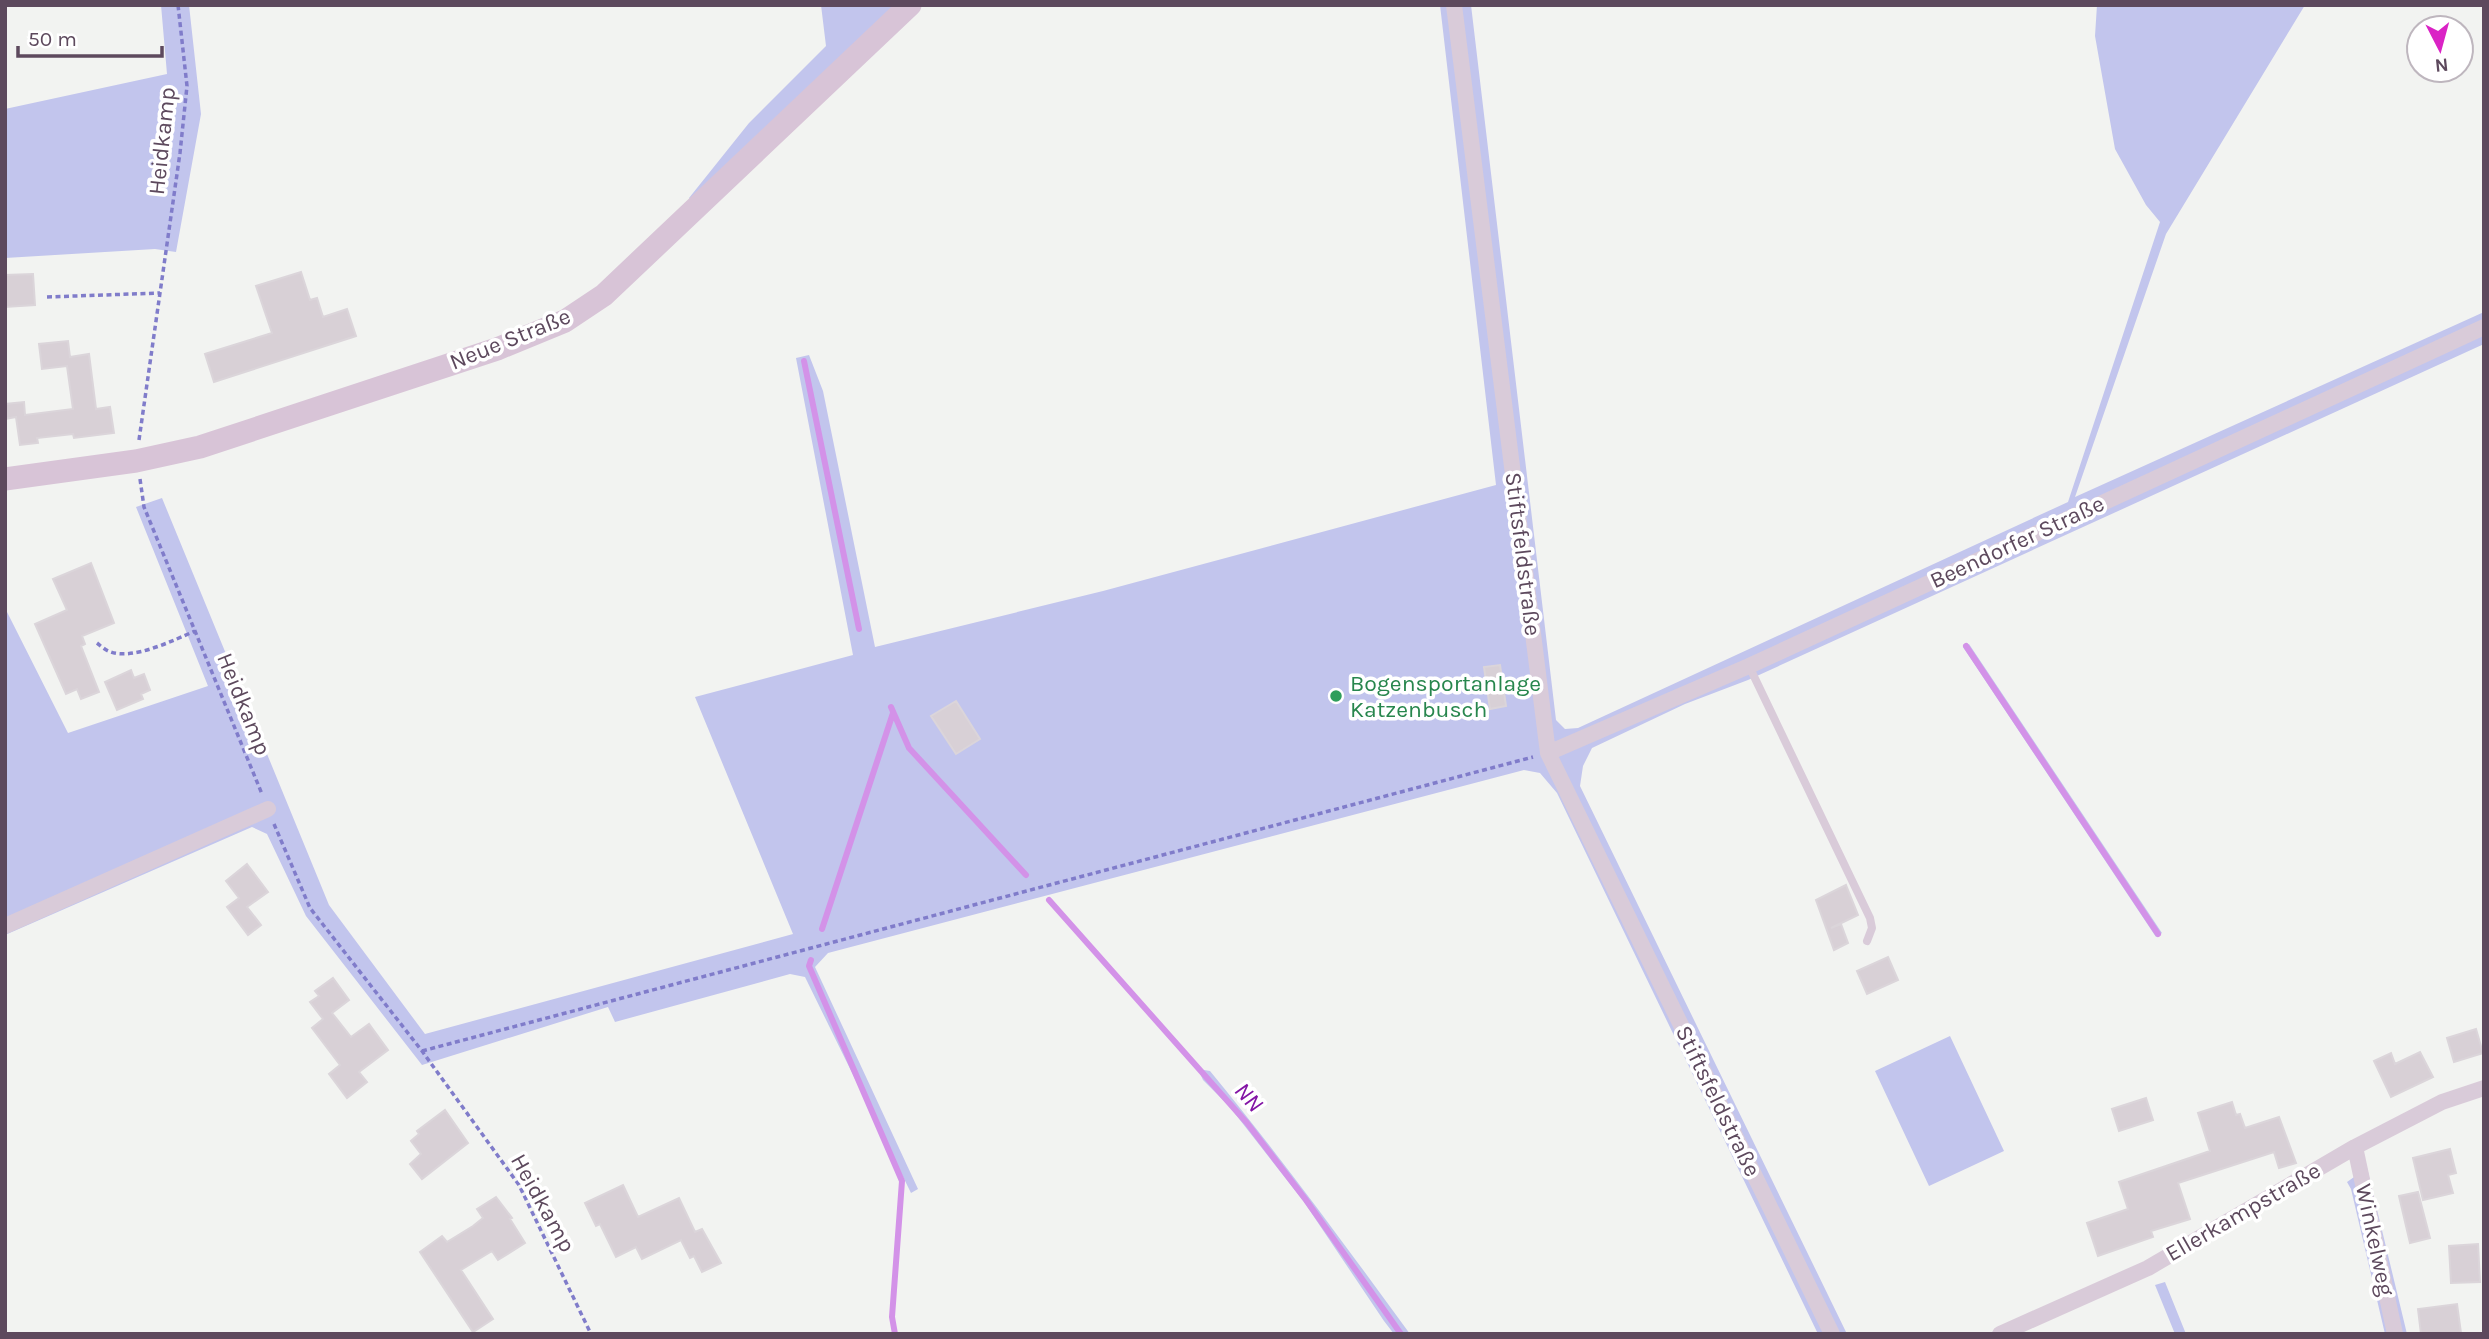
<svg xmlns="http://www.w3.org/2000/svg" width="2489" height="1339" viewBox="0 0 2489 1339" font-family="Karla,sans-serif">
<rect width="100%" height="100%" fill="#f2f3f1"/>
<path fill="#c2c5ed" d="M161,5H189L201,114L176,252L155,249L5,258V109L167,74Z
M821,5H897L693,202L689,198L749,123L826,46Z
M1440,5H1471L1556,720L1565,729L1578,728L2068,502L2160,222L2146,205L2115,149L2095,36L2097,5H2305L2166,234L2075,497L2484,312V344L1748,680L1685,704L1592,748L1583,766L1580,786L1847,1334H1818L1557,793L1540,773L1524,770L828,953L815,967L918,1189L911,1193L805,977L790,974L615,1022L608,1007L422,1065L306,916L267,834L252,827L5,935V608L68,733L208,686L136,507L162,498L329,905L425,1034L793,934L695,697L853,655L796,358L809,355L823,391L875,647L1103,591L1496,485Z
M1969,644L2162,933L2156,937L1963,647Z
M1950,1036L2004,1151L1929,1186L1875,1071Z
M1198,1069L1210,1071C1280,1156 1345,1245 1410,1334H1394L1384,1321L1304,1202L1229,1106L1203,1080Z
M2367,1168L2407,1334H2385L2351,1189L2347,1182Z
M2165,1282L2186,1334H2175L2155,1285Z"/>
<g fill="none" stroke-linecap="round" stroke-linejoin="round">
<path stroke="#d392e8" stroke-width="6" d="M804,361L859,629
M1966,646L2158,934
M891,707L909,748L1026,875
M1049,900L1247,1123L1306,1200L1401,1334
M822,929L893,713
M811,960L809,966L902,1181L892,1317L895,1334"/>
</g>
<path fill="#d8d0d6" stroke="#dbd5da" stroke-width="2" d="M301,272L310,300L317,298L323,317L347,309L356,336L214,382L205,354L272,333L256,286Z
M33,274L35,305L5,307V275Z
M68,341L70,357L89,354L96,409L110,407L114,433L74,438L73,434L37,438L38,443L20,445L16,417L5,419V404L24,402L25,415L73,409L67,366L42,369L39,344Z
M91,563L114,623L82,636L85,644L81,646L99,692L81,699L77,689L66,694L35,624L67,610L53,579Z
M1500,665L1506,706L1490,709L1484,667Z
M131,670L134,678L144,674L150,690L141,694L143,699L117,710L105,682Z
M956,701L980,739L956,754L931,716Z
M247,864L268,892L247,907L261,925L248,935L227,907L239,898L226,881Z
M1846,885L1858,915L1831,928L1841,924L1848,943L1834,950L1816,900Z
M1888,957L1898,980L1867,994L1857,971Z
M333,978L349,1000L332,1013L351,1037L369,1024L388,1050L359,1072L367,1082L347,1098L329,1074L340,1065L312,1028L323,1019L310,1002L319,996L315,991Z
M2476,1029L2483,1053L2454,1062L2447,1038Z
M2420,1052L2433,1077L2391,1097L2374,1061L2391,1053L2395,1064Z
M2146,1098L2153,1120L2119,1131L2112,1109Z
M2232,1102L2236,1115L2240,1114L2245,1128L2279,1117L2296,1163L2279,1168L2274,1152L2178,1183L2190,1219L2151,1231L2153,1237L2098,1256L2087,1223L2128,1209L2119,1182L2210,1151L2198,1113Z
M445,1110L468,1143L422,1179L410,1164L421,1154L411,1141L419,1134L417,1131Z
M2450,1149L2456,1173L2448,1175L2453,1193L2423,1200L2413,1158Z
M623,1185L638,1217L679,1198L695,1232L702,1229L721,1263L702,1272L694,1256L690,1258L681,1240L642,1259L636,1247L616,1257L600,1224L596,1226L585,1203Z
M2418,1192L2430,1238L2410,1243L2399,1196Z
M496,1197L512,1218L510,1219L525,1243L498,1260L492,1251L461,1270L493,1319L473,1332L420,1252L442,1236L447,1242L473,1226L483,1218L477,1209Z
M2478,1244L2480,1282L2451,1283L2449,1246Z
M2457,1304L2461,1333L2421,1334L2418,1309Z"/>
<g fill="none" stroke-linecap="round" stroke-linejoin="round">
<path stroke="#807cca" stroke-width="3.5" stroke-dasharray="5 3.5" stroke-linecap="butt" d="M47,297L160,293
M139,440L180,153L187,86L178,5
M140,479L144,507L262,794
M97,643C101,646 106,651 111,652C134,660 174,640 195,631
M274,824L310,908L422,1051L519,1185L591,1334
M422,1051L1533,757"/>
<path stroke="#d9cbd9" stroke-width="8" d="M1749,666L1870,918L1872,928L1867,941"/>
<path stroke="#d9cbd9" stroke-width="16" d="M1454,5L1548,753L1832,1334
M1548,753L1749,666L2484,327
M5,926L268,809
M2355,1147L2395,1334
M2000,1334L2148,1268L2355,1147L2442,1102L2484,1088"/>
<path stroke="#d8c4d7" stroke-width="23" d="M5,479L136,461L200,447L497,349L565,321L604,295L910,5"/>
</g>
<circle fill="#2e9e5b" stroke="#fff" stroke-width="2.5" cx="1336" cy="696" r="7"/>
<g text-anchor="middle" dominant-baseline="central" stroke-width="7" stroke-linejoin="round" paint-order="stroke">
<g font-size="23" fill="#5d495d" stroke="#fff">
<text transform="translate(162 141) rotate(-84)">Heidkamp</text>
<text transform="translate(510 339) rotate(-22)">Neue Straße</text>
<text transform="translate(2017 542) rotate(-25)">Beendorfer Straße</text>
<text transform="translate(1523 554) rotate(83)">Stiftsfeldstraße</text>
<text transform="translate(244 704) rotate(68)">Heidkamp</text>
<text transform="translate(1718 1101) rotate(64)">Stiftsfeldstraße</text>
<text transform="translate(543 1203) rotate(61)">Heidkamp</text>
<text transform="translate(2243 1212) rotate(-30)">Ellerkampstraße</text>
<text transform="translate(2375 1240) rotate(78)">Winkelweg</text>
</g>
<g font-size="23" fill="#27864d" stroke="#fff" text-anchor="start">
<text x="1350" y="683">Bogensportanlage<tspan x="1350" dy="26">Katzenbusch</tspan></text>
</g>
<g font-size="24" font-style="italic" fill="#8314a5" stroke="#fff">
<text transform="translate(1249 1097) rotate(49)">NN</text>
</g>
</g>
<rect width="2489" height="1339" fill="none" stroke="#5d495d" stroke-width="14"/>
<g transform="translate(2440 49) rotate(174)"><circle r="33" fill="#ffffff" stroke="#beb6be" stroke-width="2"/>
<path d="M0-5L12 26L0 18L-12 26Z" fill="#da23c5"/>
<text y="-10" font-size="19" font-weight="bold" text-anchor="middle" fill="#5d495d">N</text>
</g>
<path d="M18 46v10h144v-10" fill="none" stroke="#5d495d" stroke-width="3.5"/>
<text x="28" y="46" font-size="21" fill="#5d495d" stroke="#ffffff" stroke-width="5" paint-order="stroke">50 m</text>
</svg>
